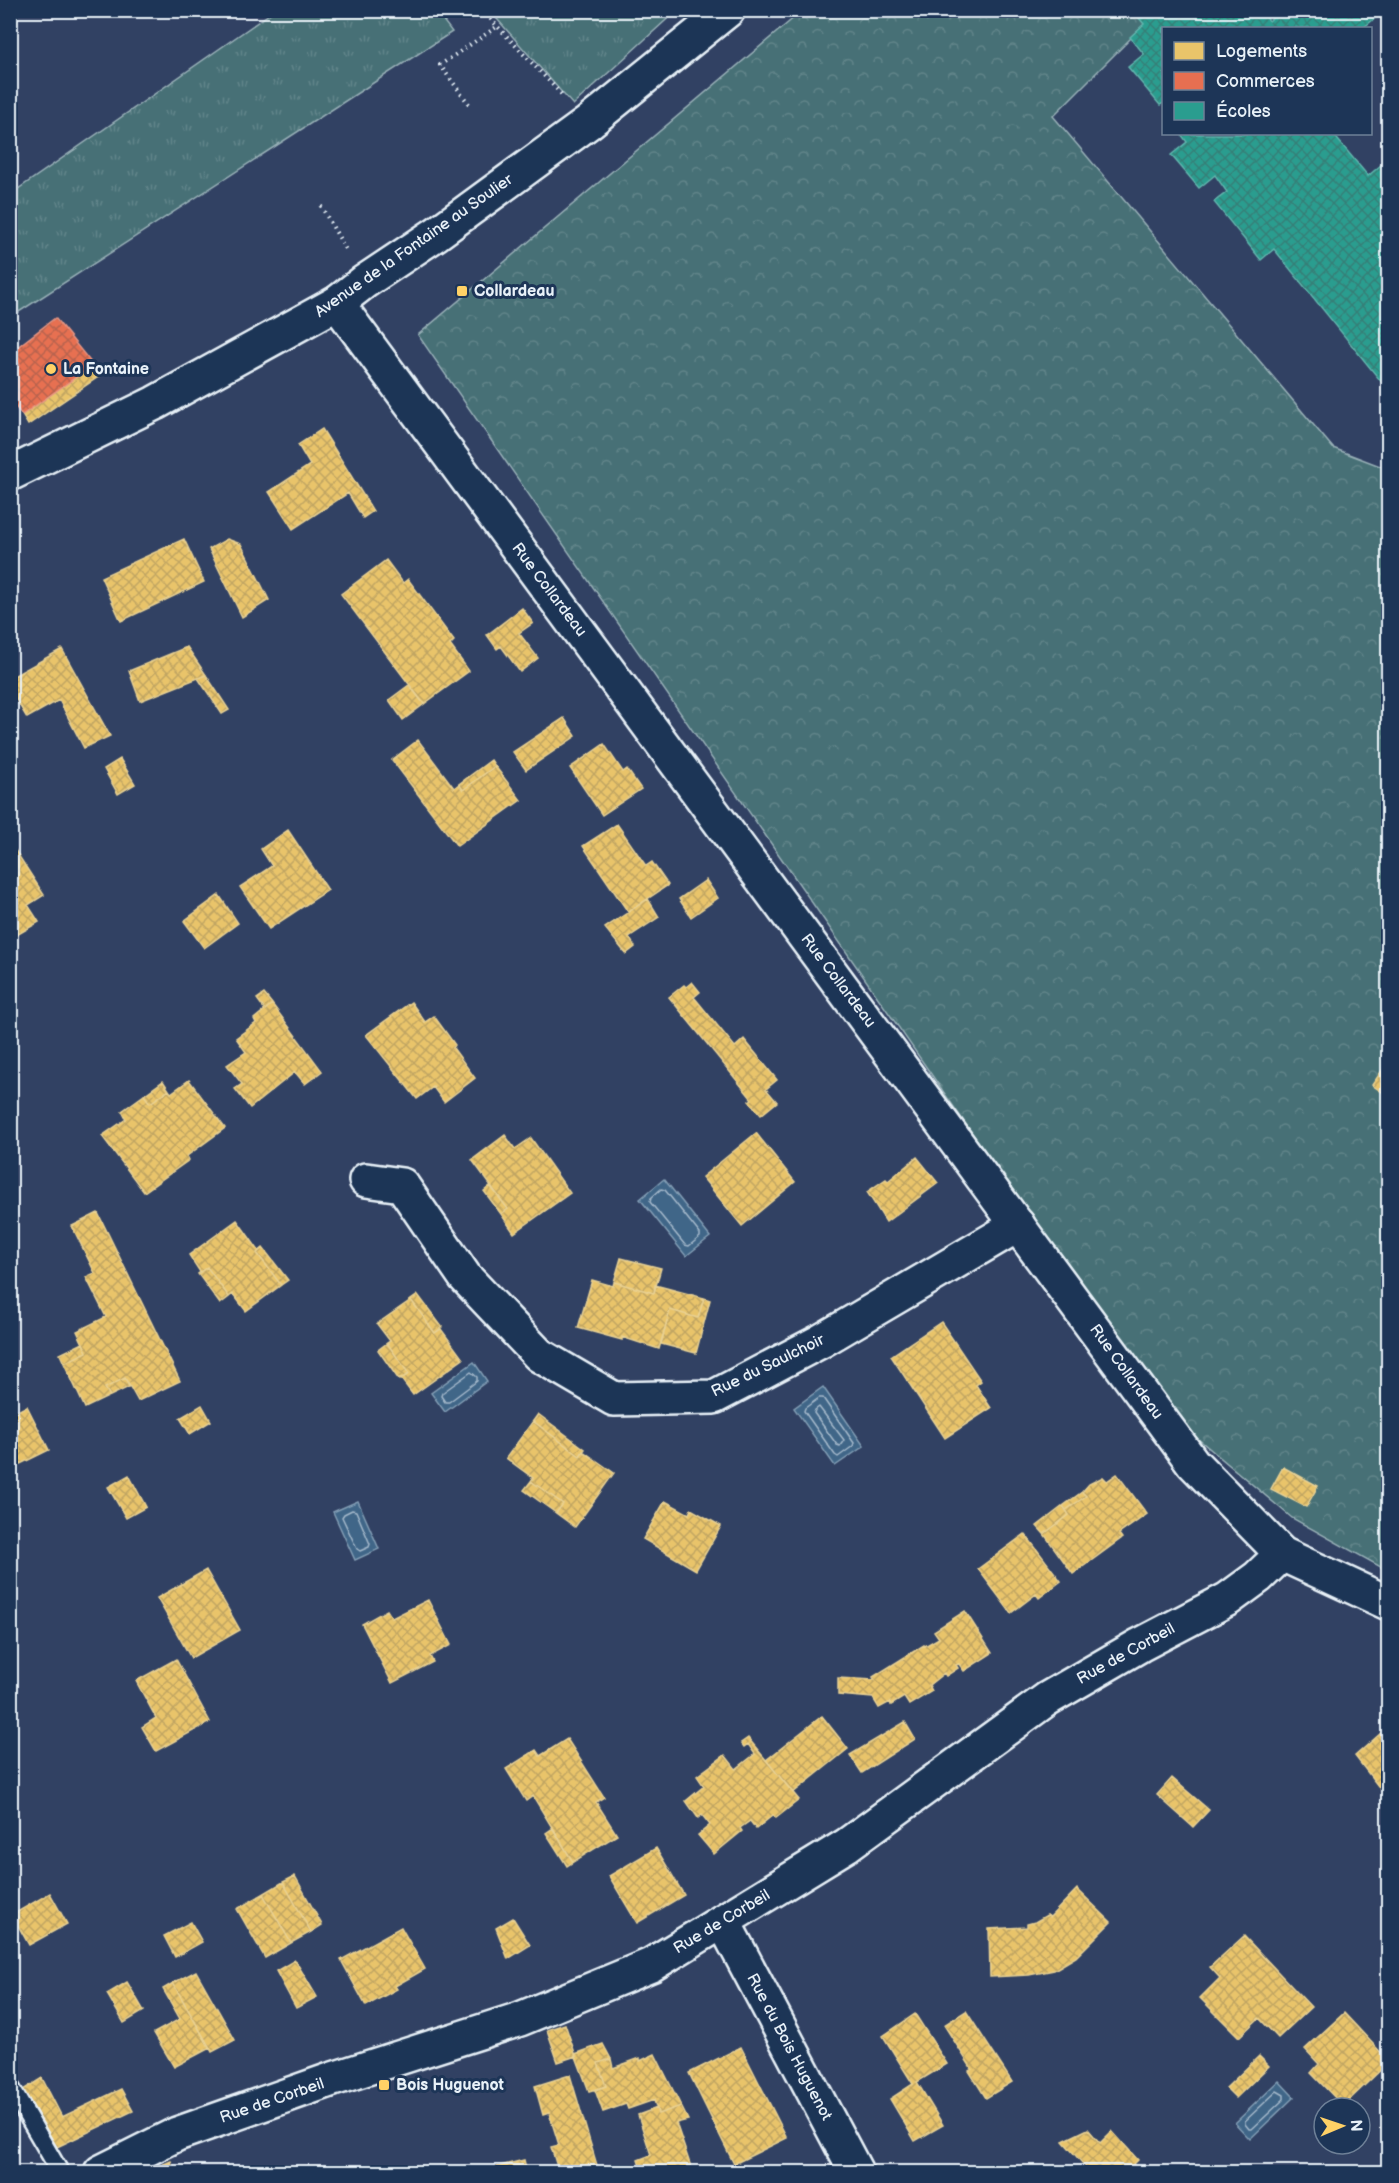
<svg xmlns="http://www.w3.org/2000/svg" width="1399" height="2183" viewBox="0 0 1399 2183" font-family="'Balsamiq Sans',sans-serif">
<defs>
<pattern id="grass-tufts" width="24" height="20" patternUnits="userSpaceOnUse" patternTransform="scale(1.5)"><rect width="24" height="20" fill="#477076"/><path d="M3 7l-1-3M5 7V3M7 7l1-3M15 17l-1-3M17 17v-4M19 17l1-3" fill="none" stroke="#62858a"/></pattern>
<pattern id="forest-crowns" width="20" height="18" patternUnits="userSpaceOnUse" patternTransform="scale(1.5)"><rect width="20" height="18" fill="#477076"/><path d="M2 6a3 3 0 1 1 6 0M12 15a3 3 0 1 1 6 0" fill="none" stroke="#62858a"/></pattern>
<pattern id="homes-cross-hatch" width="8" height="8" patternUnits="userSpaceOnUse" patternTransform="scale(1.5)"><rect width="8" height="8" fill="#e9c46a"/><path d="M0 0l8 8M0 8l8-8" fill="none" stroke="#c0a562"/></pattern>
<pattern id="shops-cross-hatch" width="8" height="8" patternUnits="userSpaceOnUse" patternTransform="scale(1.5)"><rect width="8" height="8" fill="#e76f51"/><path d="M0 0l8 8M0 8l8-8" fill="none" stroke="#b7634f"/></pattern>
<pattern id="schools-cross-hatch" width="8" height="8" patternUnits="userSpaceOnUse" patternTransform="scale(1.5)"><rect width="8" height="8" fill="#2a9d8f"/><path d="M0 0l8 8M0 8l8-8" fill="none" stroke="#347f77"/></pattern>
</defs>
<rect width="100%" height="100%" fill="#314163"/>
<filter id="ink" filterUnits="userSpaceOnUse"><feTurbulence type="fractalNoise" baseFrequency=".0167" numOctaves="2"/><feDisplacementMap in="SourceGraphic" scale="12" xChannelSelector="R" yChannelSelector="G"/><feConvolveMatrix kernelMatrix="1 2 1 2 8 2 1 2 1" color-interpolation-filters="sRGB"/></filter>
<g filter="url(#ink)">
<path fill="url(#grass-tufts)" stroke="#98b0b7" stroke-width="1.5" d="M275,10L436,11L452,32L11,317V194Z
M490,11H676L573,105Z"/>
<path fill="url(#forest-crowns)" stroke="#98b0b7" stroke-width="1.5" d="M802,11H1158L1053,116L1333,448L1388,469V1571L1292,1518L1165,1411L418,335Z"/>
<path fill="#406688" stroke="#839eb5" stroke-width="1.5" d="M664,1179L710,1237L686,1256L640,1199Z
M474,1362L487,1381L445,1412L431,1393Z
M823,1387L864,1446L835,1466L794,1408Z
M358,1501L379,1549L355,1560L333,1512Z
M1279,2081L1294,2097L1250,2139L1235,2123Z"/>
<path fill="url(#homes-cross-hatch)" stroke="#e9d295" stroke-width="1.5" d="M93,365L101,375L28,425L22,415Z
M322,429L373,511L363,518L348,493L293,529L269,492L310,465L298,445Z
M184,539L204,582L121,621L101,577Z
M227,539L241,544L269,600L242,617L209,549Z
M386,560L403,583L408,579L454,641L450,645L469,671L424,704L341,594Z
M522,608L533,623L519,633L538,658L520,672L501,646L497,649L487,635Z
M187,647L206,675L140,701L129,671Z
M62,649L110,736L84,748L59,700L27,718L10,689V678Z
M206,675L229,710L222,714L198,678Z
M409,685L424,704L403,720L389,700Z
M564,718L576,736L526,770L513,752Z
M418,740L454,788L459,784L463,790L495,766L521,800L457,846L392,760Z
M604,744L623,772L627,769L641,789L602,815L570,768Z
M120,759L135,784L118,794L104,769Z
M491,760L495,766L463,790L459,784Z
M617,824L646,866L652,862L668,885L628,912L583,846Z
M288,830L328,890L269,929L240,887L272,866L261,849Z
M11,844L44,895L28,905L39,922L10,939Z
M706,880L718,898L691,917L679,899Z
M219,895L238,923L204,948L184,921Z
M648,899L659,917L629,937L635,947L626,954L605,928Z
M692,982L700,992L694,997L735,1047L744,1039L777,1080L766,1089L777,1102L761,1115L749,1101L752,1099L669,997L684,985L686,987Z
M264,994L272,1004L265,1010L257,999Z
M411,1002L425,1022L434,1016L455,1045L453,1048L475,1078L444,1102L433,1087L417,1099L366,1035Z
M272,1004L322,1071L305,1084L295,1072L250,1108L235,1089L242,1084L227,1065L246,1052L236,1038L256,1023L254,1019Z
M1388,1062V1096L1372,1085Z
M189,1080L225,1128L187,1156L189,1160L144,1192L102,1136L126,1119L122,1111L144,1095L150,1103L169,1090L171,1093Z
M163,1081L169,1090L150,1103L144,1095Z
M756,1133L795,1182L742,1226L702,1177Z
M505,1135L515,1149L531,1138L570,1193L514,1233L501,1214L508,1209L472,1160Z
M917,1157L938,1183L886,1222L867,1192L886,1179L888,1181Z
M490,1186L508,1209L501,1214L484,1191Z
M98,1213L180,1381L138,1401L125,1378L105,1388L110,1396L85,1408L64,1363L87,1352L77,1331L106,1317L86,1277L95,1273L72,1226Z
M237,1220L259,1251L257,1253L281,1285L246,1311L233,1294L229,1297L207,1267L200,1272L189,1255Z
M263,1248L288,1280L281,1285L257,1253Z
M621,1258L661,1268L654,1293L614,1282Z
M207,1267L229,1297L220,1304L198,1274Z
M592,1280L613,1286L614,1282L654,1293L655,1285L704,1298L698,1318L670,1310L659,1349L622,1337V1340L578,1328Z
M418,1295L442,1327L435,1333L411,1300Z
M704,1298L710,1300L696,1353L661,1344L670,1310L698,1318Z
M411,1300L435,1333L441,1329L463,1359L413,1395L401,1379L409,1374L387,1343L390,1341L377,1324Z
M941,1322L981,1381L976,1385L991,1408L945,1438L891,1356Z
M83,1343L87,1352L64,1363L60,1354Z
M387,1343L409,1374L399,1380L378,1350Z
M125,1378L129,1387L110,1396L105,1388Z
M202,1405L211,1421L190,1434L180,1418Z
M27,1406L49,1450L10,1469V1415Z
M538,1414L585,1449L580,1456L533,1421Z
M533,1421L580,1456L583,1451L614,1473L575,1527L556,1513L563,1504L531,1481L533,1478L506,1458Z
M1283,1467L1318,1486L1306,1507L1271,1489Z
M1117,1474L1147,1514L1119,1534L1122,1538L1073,1574L1044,1534L1069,1515L1066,1510L1086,1496L1082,1492L1089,1484L1103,1477L1107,1481Z
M129,1475L146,1507L126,1518L108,1487Z
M531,1481L563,1504L556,1513L524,1490Z
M1082,1492L1086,1496L1066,1510L1063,1506Z
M665,1501L689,1514L691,1509L721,1526L696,1570L643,1539Z
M1063,1506L1069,1515L1044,1534L1037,1526Z
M1025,1534L1061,1581L1039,1598L1036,1594L1011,1613L978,1569Z
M206,1570L240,1630L191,1658L157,1598Z
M428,1600L451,1645L430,1656L433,1662L392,1683L362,1624L387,1610L392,1618Z
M965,1611L992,1653L964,1671L959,1664L956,1665L958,1668L946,1676L944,1673L929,1685L932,1691L909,1705L904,1697L891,1705L890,1702L879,1708L873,1698L838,1695V1678L875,1680L873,1677L924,1645L925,1646L939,1638L934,1631Z
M176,1659L210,1722L156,1751L142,1727L156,1718L136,1681Z
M822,1716L848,1749L793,1793L766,1760Z
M905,1722L915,1739L862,1773L850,1755Z
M1388,1727V1792L1385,1795L1355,1756Z
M748,1738L799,1800L776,1818L773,1815L756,1829L750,1821L740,1828L742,1831L714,1854L698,1835L710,1825L702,1815L698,1818L686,1801L704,1786L697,1776L725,1755L736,1769L755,1754L748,1744L744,1747L741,1743Z
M567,1739L604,1797L596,1802L617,1835L573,1862L533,1796L526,1801L506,1769L536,1750L540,1756Z
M1172,1778L1209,1810L1193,1827L1157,1795Z
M553,1828L573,1862L567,1866L546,1833Z
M656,1848L684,1895L637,1923L609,1876Z
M295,1876L322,1925L311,1932L283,1882Z
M283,1882L311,1932L291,1943L263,1894Z
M1077,1889L1111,1922L1076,1957L1054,1970L1029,1975L990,1977L989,1929L1027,1927V1924L1035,1922L1047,1915L1050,1917Z
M50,1893L67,1924L29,1945L12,1915Z
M263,1894L291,1943L265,1958L237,1909Z
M513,1918L530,1945L508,1959L496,1928Z
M191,1922L202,1942L175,1957L164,1936Z
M401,1927L425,1969L395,1986L397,1989L366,2006L341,1960Z
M1244,1936L1311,2007L1278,2038L1259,2018L1239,2037L1200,1998L1220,1978L1210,1967Z
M295,1960L317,1997L296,2008L276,1971Z
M196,1971L235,2040L212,2052L173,1983Z
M127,1982L144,2011L124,2023L107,1994Z
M173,1983L210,2048L174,2067L154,2033L180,2019L163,1989Z
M966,2011L1012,2082L986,2098L969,2071L972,2069L944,2025Z
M1344,2013L1388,2060V2063L1343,2106L1311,2073L1319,2064L1305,2049Z
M915,2014L947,2064L917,2082L943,2125L915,2141L890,2099L913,2084L883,2036Z
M565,2024L576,2056L558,2062L547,2030Z
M603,2044L611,2059L598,2063L606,2086L589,2091L575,2054Z
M741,2047L787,2138L734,2164L689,2073Z
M655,2054L681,2106L658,2114L654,2100L628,2109L626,2104L603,2112L595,2090L606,2086L598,2063L611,2059L613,2068L640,2058V2061Z
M1259,2056L1269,2066L1236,2098L1226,2088Z
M570,2075L599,2172H564L563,2169L558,2170L551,2147L559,2145L549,2113L543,2115L535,2086Z
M42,2078L62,2117L121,2089L133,2111L57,2147L23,2090Z
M681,2106L688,2120L676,2123L691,2167L674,2172H642L638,2160L651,2155L638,2115L657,2108L658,2114Z
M1088,2129L1100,2143L1112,2131L1138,2160L1126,2172H1090L1063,2141Z
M524,2160L527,2172H477Z
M171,2161L175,2172H149L148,2171Z"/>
<path fill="url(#shops-cross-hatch)" stroke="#e79683" stroke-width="1.5" d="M55,318L93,365L22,415L10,400V373L20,365L11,352Z"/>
<path fill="url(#schools-cross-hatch)" stroke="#63b6ae" stroke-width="1.5" d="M1135,10H1261L1269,21L1282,10H1385L1363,28H1164V103L1160,105L1128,67L1144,54L1130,37L1144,24L1134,12Z
M1181,134H1333L1368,176L1388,159V390L1274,249L1261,260L1214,202L1227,192L1215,175L1199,188L1171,155L1187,142Z"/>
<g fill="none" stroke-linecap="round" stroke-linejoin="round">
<path stroke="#a5b9cb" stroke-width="1.5" d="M661,1189L665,1190L700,1234V1237L689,1246L685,1245L650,1202L651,1198Z
M471,1372L477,1377V1381L449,1402H445L441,1396L442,1393Z
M819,1398H823L854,1443L853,1446L838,1457L835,1455L804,1411L805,1408Z
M819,1407L844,1440L840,1446L837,1445L814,1413L815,1410Z
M352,1510L356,1511L370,1544L369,1547L360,1551L357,1549L342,1517L344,1514Z
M1277,2091L1284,2095V2099L1252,2129H1249L1245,2124V2121Z"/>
<g stroke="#e8f1f8" stroke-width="21">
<path id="lane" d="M10,2086L60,2172"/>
</g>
<g stroke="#e8f1f8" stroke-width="38">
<path id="street" d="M366,1180L402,1185L465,1277L539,1355L614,1399L714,1397L821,1341L1018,1225
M723,1921L856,2172
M101,2172L177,2134L333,2079L520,2019L651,1965L847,1845L1047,1699L1140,1645L1228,1599L1258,1577L1282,1554"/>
</g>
<g stroke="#e8f1f8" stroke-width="38">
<path id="secondary" d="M337,303L1193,1463L1282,1554L1388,1603"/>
</g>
<g stroke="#e8f1f8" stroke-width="38">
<path id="primary" d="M10,474L155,403L337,303L364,282L436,234L588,123L728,10"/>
</g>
<path stroke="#e8f1f8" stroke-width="4" stroke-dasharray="1.5 4.5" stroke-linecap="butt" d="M482,10L564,97
M469,104L440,65L498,26
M321,206L346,250"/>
<use href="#lane" stroke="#1d3557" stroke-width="16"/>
<use href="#street" stroke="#1d3557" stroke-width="33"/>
<use href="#secondary" stroke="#1d3557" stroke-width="33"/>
<use href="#primary" stroke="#1d3557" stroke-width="33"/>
</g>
</g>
<g fill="#ffd166" stroke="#1d3557" stroke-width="2">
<rect x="456" y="285" width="12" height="12" rx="3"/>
<circle cx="51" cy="369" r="6"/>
<rect x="378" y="2079" width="12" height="12" rx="3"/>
</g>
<g text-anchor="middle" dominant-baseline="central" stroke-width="6" stroke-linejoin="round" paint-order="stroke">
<g font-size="16" fill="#e8f1f8" stroke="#1d3557">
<text transform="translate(414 246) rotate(-35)">Avenue de la Fontaine au Soulier</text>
<text transform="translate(549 590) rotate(53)">Rue Collardeau</text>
<text transform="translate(838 981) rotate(53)">Rue Collardeau</text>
<text transform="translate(768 1366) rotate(-26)">Rue du Saulchoir</text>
<text transform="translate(1126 1372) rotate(54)">Rue Collardeau</text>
<text transform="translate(1126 1654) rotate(-29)">Rue de Corbeil</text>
<text transform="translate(722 1922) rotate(-31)">Rue de Corbeil</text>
<text transform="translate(789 2047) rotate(62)">Rue du Bois Huguenot</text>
<text transform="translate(272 2101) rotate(-19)">Rue de Corbeil</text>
</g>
<g font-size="16" font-weight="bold" fill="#e8f1f8" stroke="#1d3557" text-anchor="start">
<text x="474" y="291">Collardeau</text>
<text x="63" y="369">La Fontaine</text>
<text x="396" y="2085">Bois Huguenot</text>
</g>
</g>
<rect width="1399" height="2183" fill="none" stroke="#1d3557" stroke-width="36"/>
<rect x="18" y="18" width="1363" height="2147" fill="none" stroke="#e8f1f8" stroke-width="2" filter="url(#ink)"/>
<rect x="1162" y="27" width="210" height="108" fill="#1d3557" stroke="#6e8097" stroke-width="1.5"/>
<rect x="1174" y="42" width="30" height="18" fill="#e9c46a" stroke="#6e8097" stroke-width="1.5"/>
<text x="1216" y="57" font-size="18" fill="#e8f1f8">Logements</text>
<rect x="1174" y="72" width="30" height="18" fill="#e76f51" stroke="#6e8097" stroke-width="1.5"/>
<text x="1216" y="87" font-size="18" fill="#e8f1f8">Commerces</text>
<rect x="1174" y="102" width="30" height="18" fill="#2a9d8f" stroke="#6e8097" stroke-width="1.5"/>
<text x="1216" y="117" font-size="18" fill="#e8f1f8">Écoles</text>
<g transform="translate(1342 2126) rotate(88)"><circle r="28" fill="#1d3557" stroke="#6e8097" stroke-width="1.5"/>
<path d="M0-4.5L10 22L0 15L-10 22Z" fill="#ffd166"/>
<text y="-9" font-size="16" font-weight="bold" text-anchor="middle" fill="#e8f1f8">N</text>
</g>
</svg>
